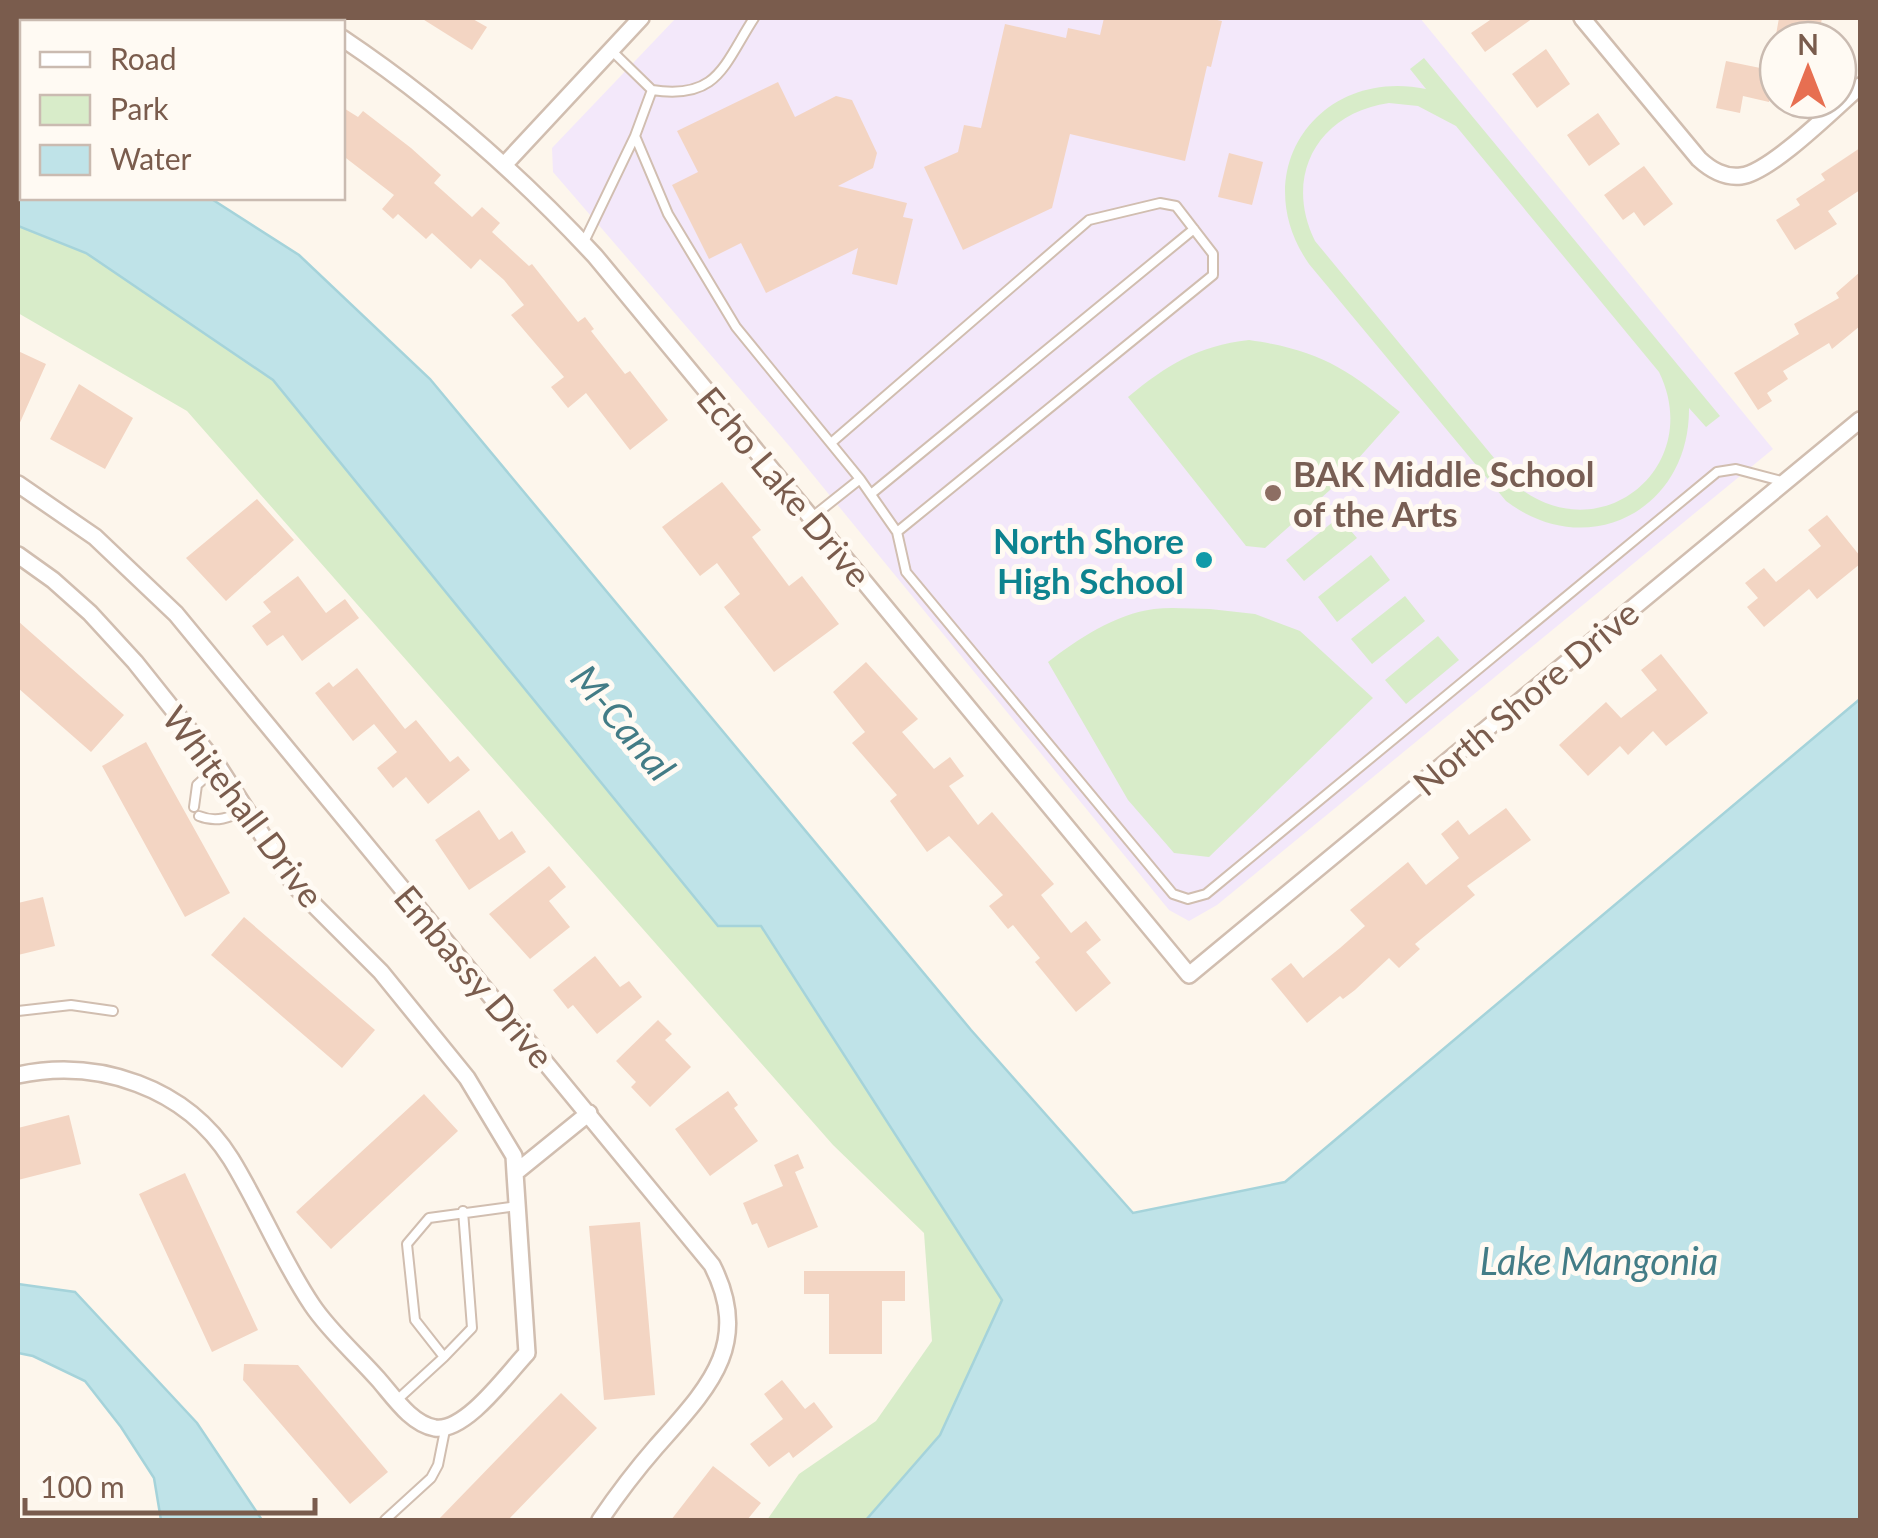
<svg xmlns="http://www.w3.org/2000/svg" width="1878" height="1538" viewBox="0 0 1878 1538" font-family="Lato,sans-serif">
<rect width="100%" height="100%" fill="#fdf6ec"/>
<path fill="#f3e8fa" d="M676,18H1420L1773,449L1217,905L1189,921L1169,910L791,448L553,172L552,148Z"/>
<path fill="#d8ecc9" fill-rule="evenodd" d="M1424,58L1720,416L1706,427L1689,408C1690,510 1588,563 1506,501L1309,264C1245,172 1318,67 1426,89L1410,69ZM1389,103L1418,106L1456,126L1659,372C1705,466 1602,552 1518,487L1315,241C1283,176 1318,113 1389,103Z
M18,226L86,253L273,380L718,925L761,926L1002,1300L940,1435L866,1520H767L799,1474L876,1421L932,1341L924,1233L833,1145L187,411L18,313Z
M1249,340C1319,350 1346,368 1400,412L1330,490L1265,548L1246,546L1128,397C1167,365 1197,346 1249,340Z
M1339,517L1357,538L1304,581L1286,560Z
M1371,555L1390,580L1337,622L1318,597Z
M1405,596L1425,621L1372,664L1351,639Z
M1210,609L1255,614L1300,631L1373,698L1209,857L1174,853L1128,800L1048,662C1078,639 1115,614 1154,609C1172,607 1192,609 1210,609Z
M1438,636L1459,660L1406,704L1385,680Z"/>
<path fill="#bfe3e8" stroke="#a5d3da" stroke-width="2.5" d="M18,101L22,102V198H210L299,255L430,379L971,1030L1133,1213L1285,1182L1860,699V1520H866L940,1435L1002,1300L761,926H718L273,380L86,253L18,226Z
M18,1284L75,1292L197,1423L262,1520H161L154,1478L121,1427L85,1381L33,1356L18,1353Z"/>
<path fill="#f3d5c3" d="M421,18H471L487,27L472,50Z
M1104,18H1208L1222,21L1211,67L1207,66L1185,161L1070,134L1052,208L963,250L924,167L958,152L964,125L981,128L1005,24L1066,38L1068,28L1100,35Z
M1493,18H1533L1485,52L1471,33Z
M1779,18H1822L1818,40H1775Z
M1546,49L1570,84L1537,108L1512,74Z
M1726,61L1775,71L1769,102L1743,96L1740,113L1716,108Z
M778,82L795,117L836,96L852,100L877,153L873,168L838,186L907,203L903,217L913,219L897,285L852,274L858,248L766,293L741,243L709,259L672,185L698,172L677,131Z
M342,107L358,117L363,111L411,148L441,175L434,183L472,217L482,207L500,223L492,232L529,266L532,264L578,322L585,317L594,329L591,331L625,374L630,371L668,420L630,450L586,393L568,408L551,387L564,377L511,315L524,305L504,280L480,259L471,269L432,233L426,239L398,214L393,219L382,209L394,195L342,155Z
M1598,113L1620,144L1589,166L1567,135Z
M1860,148V190L1828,211L1837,224L1795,250L1776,220L1800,205L1796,199L1825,180L1821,174Z
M1229,153L1263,162L1252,205L1218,197Z
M1644,166L1673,204L1644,226L1634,212L1623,220L1604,195Z
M1860,272V326L1832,349L1829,343L1783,371L1788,379L1767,393L1772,401L1758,410L1734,373L1799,334L1794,324L1839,298L1836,293Z
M18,351L46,364L18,427Z
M79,384L133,418L105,469L50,439Z
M722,482L761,530L752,537L789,586L802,576L839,624L774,672L724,607L740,594L717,563L700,576L662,527Z
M257,499L294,540L226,601L186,558Z
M1827,515L1860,556V564L1817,599L1809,589L1764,627L1747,607L1758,598L1745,583L1764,568L1776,582L1821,546L1808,530Z
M298,576L326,613L345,599L359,618L302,661L283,635L267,646L252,626L271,612L263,602Z
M18,621L124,715L91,752L18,688Z
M1661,654L1708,713L1666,746L1653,731L1628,755L1620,746L1588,776L1559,745L1606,702L1621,718L1657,690L1641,670Z
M866,662L918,719L902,732L934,769L950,757L964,776L949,786L978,825L992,812L1054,884L1041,895L1071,933L1086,921L1101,940L1086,952L1111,983L1076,1012L1035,962L1040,958L1013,925L1008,929L989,906L1003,895L949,836L927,852L890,801L897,795L852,743L865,732L833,692Z
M357,668L405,729L416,720L450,762L458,756L470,770L428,804L406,777L393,788L377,768L397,752L374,724L353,741L315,693L329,682L333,687Z
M146,742L230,893L185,917L102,766Z
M1506,808L1531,840L1467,886L1475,895L1415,944L1420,949L1399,968L1389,958L1355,990L1343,999L1340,996L1307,1023L1271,979L1291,963L1303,978L1340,948L1365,926L1350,910L1408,862L1426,885L1459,858L1441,834L1458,820L1469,835Z
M479,810L499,840L512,831L526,852L469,890L435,840Z
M549,866L566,887L549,901L570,927L530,959L489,914Z
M43,897L55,946L18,955V903Z
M244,917L375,1030L342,1068L211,955Z
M595,956L620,987L629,981L642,997L597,1034L573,1005L568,1009L553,990Z
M658,1020L672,1034L665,1040L691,1067L650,1107L631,1087L636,1082L616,1061Z
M728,1091L738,1105L734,1108L758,1141L710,1176L675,1129Z
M424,1094L458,1131L331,1249L296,1212Z
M69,1115L81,1164L18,1180V1128Z
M798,1154L804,1168L795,1172L818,1227L768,1248L757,1223L752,1225L743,1203L783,1186L774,1165Z
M185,1173L258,1330L212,1352L139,1194Z
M640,1222L655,1395L604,1400L589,1226Z
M804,1271H905V1301H882V1354H829V1294H804Z
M244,1364L298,1365L388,1472L350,1504L243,1380Z
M782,1380L805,1409L814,1402L833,1427L793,1458L789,1452L769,1467L750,1444L783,1419L764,1394Z
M561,1393L597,1428L508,1520H438Z
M713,1466L761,1503L747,1520H671Z"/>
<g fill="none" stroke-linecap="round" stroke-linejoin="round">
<g stroke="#d1beb0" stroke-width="12">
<path id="lane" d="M612,51L652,90L635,136L668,214L736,327L860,479L811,518
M652,90C718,100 723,66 754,18
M583,244L635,136
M831,443L1089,220L1160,203L1176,206L1213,254V275L897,532L906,572L1173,894L1188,899L1206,894L1717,472L1736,469L1785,482
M860,479L897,532
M871,494L1194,229
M194,807L197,785L218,766
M199,816C216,823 230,818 246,809
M18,1011L71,1005L113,1011
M463,1211L472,1328L444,1357L415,1320L407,1244L429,1218L517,1206
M397,1400L444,1357
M385,1520L431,1478L438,1465L446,1425"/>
</g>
<g stroke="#d1beb0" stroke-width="20">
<path id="street" d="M311,18L320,22
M1582,18L1699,159C1711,170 1724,178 1741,176C1770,173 1836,107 1860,86
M342,38C436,101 518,173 595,256L1189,975L1860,420
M505,164L641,18
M18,484L95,537L176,614L712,1265C753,1345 707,1389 656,1447C636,1470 617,1495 600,1520
M18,555L53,580L90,613L135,662L218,766L295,886L381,972L467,1078L514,1156L515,1173
M18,1075C98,1058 186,1087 231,1159C260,1206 281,1259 312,1305C330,1332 357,1355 378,1379C393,1396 411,1424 435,1428C466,1432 507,1374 527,1353L515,1173L589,1113"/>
</g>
<use href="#lane" stroke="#fff" stroke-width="8"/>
<use href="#street" stroke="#fff" stroke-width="15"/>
</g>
<circle fill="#8d6e63" stroke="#fffaf3" stroke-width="4" cx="1273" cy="493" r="10"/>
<circle fill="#0f9aa8" stroke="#fffaf3" stroke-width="4" cx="1204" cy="560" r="10"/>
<g text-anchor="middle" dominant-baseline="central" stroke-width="10" stroke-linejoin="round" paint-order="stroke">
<g font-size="35" font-weight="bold" fill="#785e54" stroke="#fffaf3" text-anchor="start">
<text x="1293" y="473">BAK Middle School<tspan x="1293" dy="40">of the Arts</tspan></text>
</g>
<g font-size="35" fill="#7a5c4d" stroke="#fffaf3">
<text transform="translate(785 486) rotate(50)">Echo Lake Drive</text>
<text transform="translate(1525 697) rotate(-40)">North Shore Drive</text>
<text transform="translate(244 806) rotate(53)">Whitehall Drive</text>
<text transform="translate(475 976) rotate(50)">Embassy Drive</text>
</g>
<g font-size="35" font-weight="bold" fill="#0d838f" stroke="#fffaf3" text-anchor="end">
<text x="1184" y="540">North Shore<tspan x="1184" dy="40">High School</tspan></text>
</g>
<g font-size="38" font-style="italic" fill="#437c86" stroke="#fffaf3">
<text transform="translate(624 722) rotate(50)">M-Canal</text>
<text x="1599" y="1260">Lake Mangonia</text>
</g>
</g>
<rect width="1878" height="1538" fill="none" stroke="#7a5c4d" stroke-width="40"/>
<rect x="20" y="20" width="325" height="180" fill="#fffaf3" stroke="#cabbb1" stroke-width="2.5"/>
<rect x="40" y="52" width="50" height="15" fill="#ffffff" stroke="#cabbb1" stroke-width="2.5"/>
<text x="110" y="70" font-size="30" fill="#7a5c4d">Road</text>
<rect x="40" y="95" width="50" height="30" fill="#d8ecc9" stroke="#cabbb1" stroke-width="2.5"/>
<text x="110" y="120" font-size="30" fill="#7a5c4d">Park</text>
<rect x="40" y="145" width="50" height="30" fill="#bfe3e8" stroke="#cabbb1" stroke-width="2.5"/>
<text x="110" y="170" font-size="30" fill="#7a5c4d">Water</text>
<g transform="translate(1808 70)"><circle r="48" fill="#fffaf3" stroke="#cabbb1" stroke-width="2.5"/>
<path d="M0-8L18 38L0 25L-18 38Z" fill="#e76f51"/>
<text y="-15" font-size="28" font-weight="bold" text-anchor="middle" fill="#7a5c4d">N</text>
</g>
<path d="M25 1498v15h290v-15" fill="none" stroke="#7a5c4d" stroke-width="5"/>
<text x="40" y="1498" font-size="30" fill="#7a5c4d" stroke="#fffaf3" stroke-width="8" paint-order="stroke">100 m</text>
</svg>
